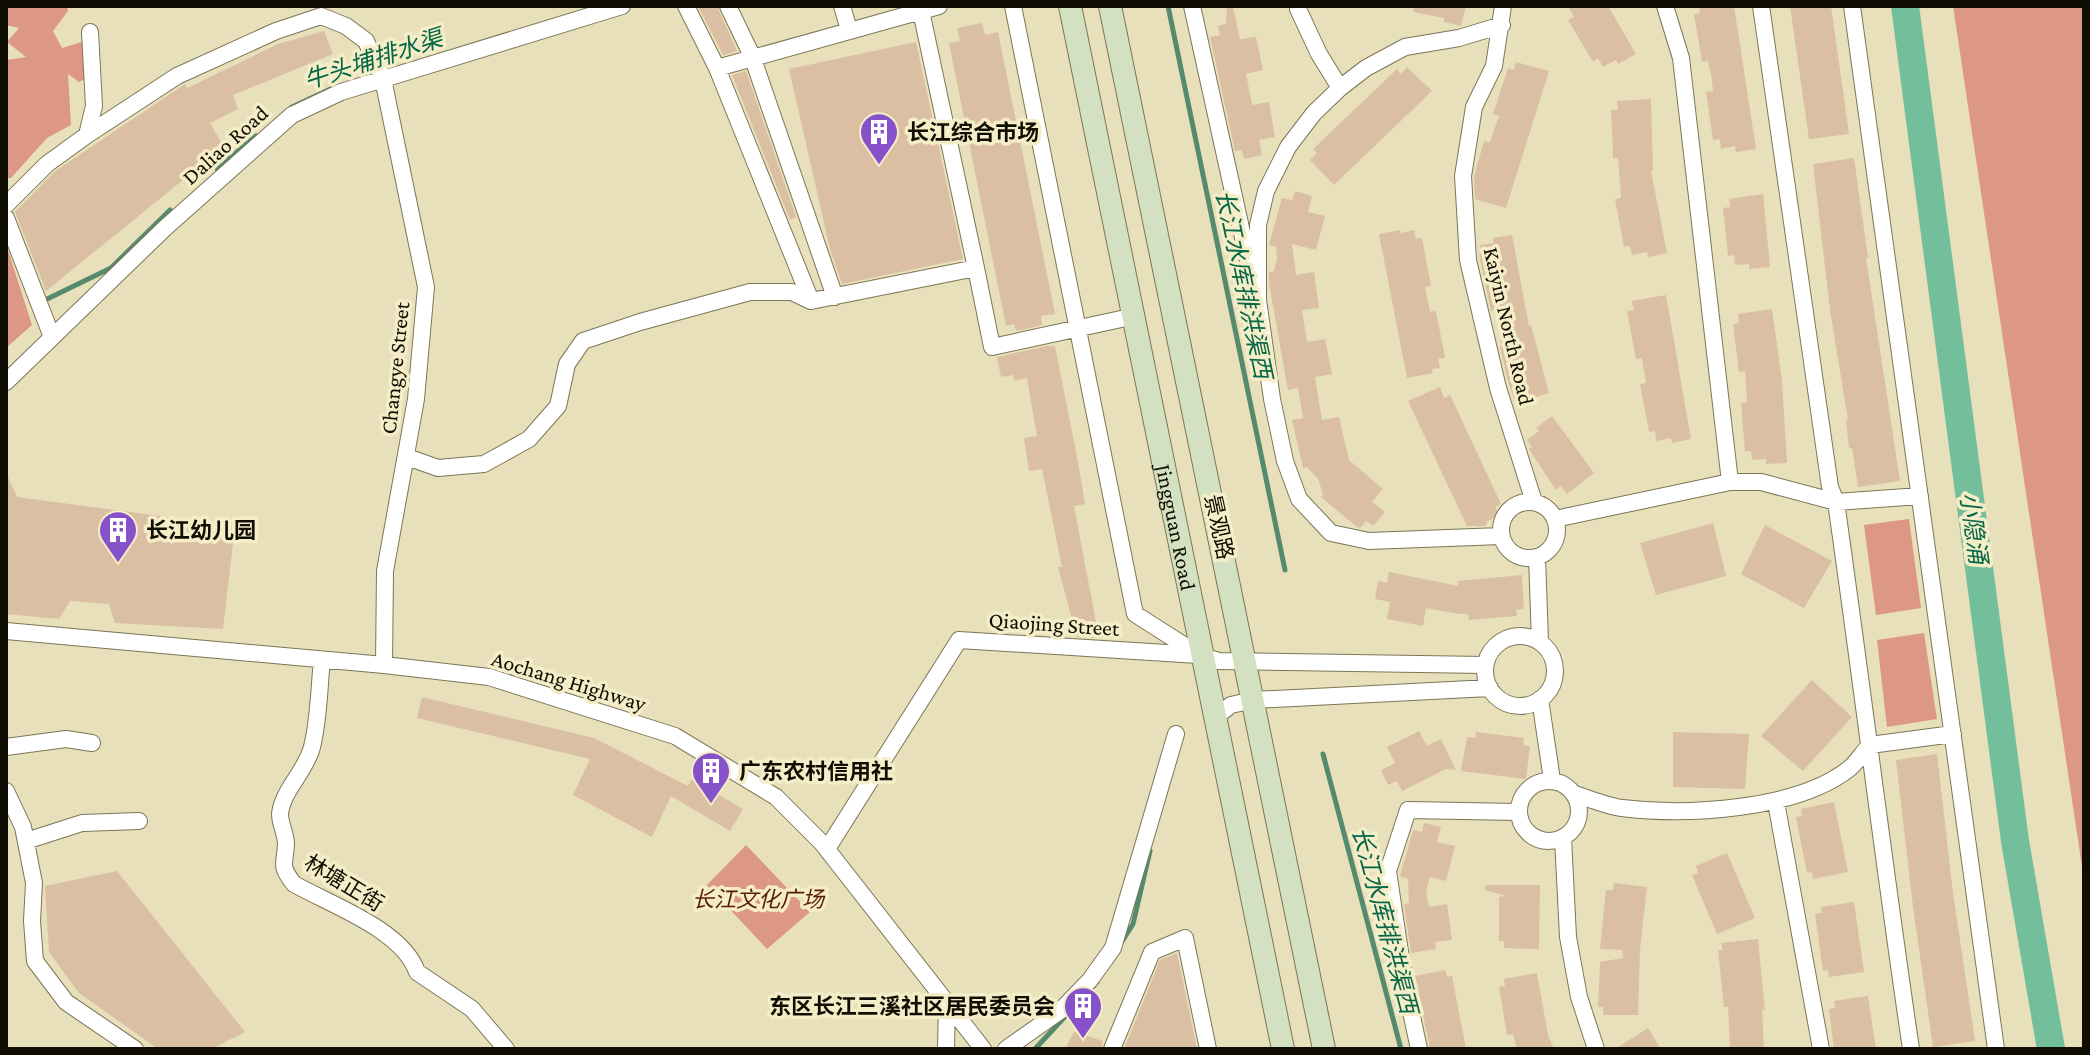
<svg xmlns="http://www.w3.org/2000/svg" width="2090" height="1055" viewBox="0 0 2090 1055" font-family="'Crimson Pro','Noto Sans SC',serif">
<rect width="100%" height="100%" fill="#e7e0bb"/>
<path fill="#dd9885" d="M6,6H67L68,11L53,31L62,48L85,41V79L79,82L68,74L71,125L47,138L11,178H6V60L26,57L7,42L19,28L6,25Z
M1953,6H2084V880Z
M6,244L32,325L6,348Z
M1909,519L1921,608L1876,615L1864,525Z
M1924,633L1937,719L1887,727L1877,640Z
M746,845L810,912L767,949L707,885Z"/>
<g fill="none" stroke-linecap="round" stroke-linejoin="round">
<path stroke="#568a6d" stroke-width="5" d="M1168,6L1285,570
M292,107L337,86
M217,169L256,136
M43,301L111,268L170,210
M1323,754L1401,1049
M1121,943L1133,924L1150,851
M1035,1049L1097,982"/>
<path stroke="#74bf9b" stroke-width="28" d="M1905,6L2015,841L2051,1049"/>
</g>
<path fill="#dabfa3" d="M698,6H717L737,51L723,55Z
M1227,6H1233L1240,39L1256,37L1263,70L1246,74L1249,89L1252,105L1269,102L1275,137L1259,140L1262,155L1244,159L1242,150L1235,151L1210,37L1220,35L1218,26L1226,24Z
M1414,6H1466L1461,26L1444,22V18L1413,12Z
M1568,6H1608L1636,54L1618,64L1616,60L1603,67L1598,58L1593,62L1568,20L1574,17Z
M1699,6H1734L1756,149L1736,152L1735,146L1721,149L1720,139L1713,140L1706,92L1713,91L1711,74L1708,61L1702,62L1694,14L1700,13Z
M1790,6H1831L1849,134L1809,139Z
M982,23L985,35L998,32L1055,314L1041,316L1042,325L1016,331L1014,324L1006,326L949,43L960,41L957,28Z
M324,31L333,54L233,95L238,109L210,123L221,142L194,171L46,291L15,212L54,172L182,86L185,84L187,88L278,44Z
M916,42L963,259L842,284L830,249L789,69Z
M1516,62L1549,71L1506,208L1475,199L1474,177L1484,141L1490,142L1499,116L1493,114L1508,68L1514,70Z
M1407,67L1432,91L1334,185L1310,160L1317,153L1313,149L1397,69L1401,74Z
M746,71L796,217L790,220L732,75Z
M1651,99L1653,171H1651L1667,253L1648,257L1647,252L1632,255L1630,246L1624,247L1615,199L1621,198L1618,158H1613L1611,110H1618L1617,101Z
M1854,158L1868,258H1866L1900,481L1858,487L1852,448H1849L1846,421L1848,420L1830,310L1813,164Z
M1295,191L1312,196L1308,212L1325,216L1316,250L1292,244L1296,275L1314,272L1319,308L1302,310L1307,342L1325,339L1332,374L1315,377L1322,420L1339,417L1349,460L1383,489L1372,502L1385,512L1373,526L1366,521L1360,528L1357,527L1321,497L1323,494L1318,479L1307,467L1303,468L1292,420L1303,418L1298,388L1288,390L1269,283V272L1274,271L1277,259L1276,247L1269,245L1282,198L1292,200Z
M1763,194L1770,267L1749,269V264L1735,265L1734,255L1728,256L1723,208L1730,207L1729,199Z
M1400,230V233L1414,230L1416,239L1422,238L1431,286L1425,287L1430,312L1436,311L1445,358L1438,359L1440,368L1432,369L1433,373L1407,378L1379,234Z
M1512,235L1529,326L1531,325L1549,393L1516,403L1509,385L1500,347L1502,346L1500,338L1514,334L1507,308L1491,311L1479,254L1482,253L1480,245L1494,243L1493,238Z
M1666,295L1691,439L1672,443L1671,438L1656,441L1655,431L1649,432L1640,384L1646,383L1642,358L1636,359L1627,311L1634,310L1632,301Z
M1772,309L1782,381L1787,463L1766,464V459L1752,460L1751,451H1745L1741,403L1747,402L1745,371L1739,372L1733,324L1739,323L1738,314Z
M1047,346H1055L1078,462L1085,504L1074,506L1099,638L1070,636L1067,620L1072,619L1058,567H1062L1042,469L1029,471L1024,438L1037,436L1027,378L1014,381L1013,375L1001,377L997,357Z
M1440,387L1444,398L1450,395L1501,504L1495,507L1499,515L1486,522L1487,524L1484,526H1467L1408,401Z
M1552,416L1594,473L1567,494L1561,486L1556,490L1529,449L1532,447L1527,440L1539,431L1536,428Z
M6,473L17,497L235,526L223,629L115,623L109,604L70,601L59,619L6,614Z
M1713,523L1726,576L1656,595L1640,543Z
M1765,525L1832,561L1804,608L1741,574Z
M1389,572L1458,586V581L1522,575L1524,609L1516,610L1517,616L1469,620L1468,614H1459L1426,608L1423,626L1387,619L1390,602L1375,599L1378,581L1387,583Z
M1812,680L1852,717L1803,771L1761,736Z
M422,697L594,738L688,786L692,779L743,809L730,831L671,796L652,837L573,795L590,759L417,718Z
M1419,731L1427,746L1441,739L1456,770L1446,769L1402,791L1397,781L1388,785L1381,770L1395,763L1387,747Z
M1476,732L1524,738L1523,745L1530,746L1526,779L1461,771L1467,737L1475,738Z
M1673,732L1749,734L1745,789L1673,787Z
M1937,754L1953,893L1975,1041L1933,1047L1913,907L1896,760Z
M1834,802L1848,872L1813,879L1812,872L1807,873L1796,817L1802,816L1801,809Z
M1424,823L1441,827L1437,842L1455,846L1446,881L1430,877L1426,891L1429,907L1447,904L1452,940L1435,942L1436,949L1411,953L1404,904L1409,903L1408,879L1400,876L1413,830L1422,832Z
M1727,853L1755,918L1717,934L1692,875L1698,873L1696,866Z
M117,871L245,1032L211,1049H158L79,993L49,952L45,886Z
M1614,883L1647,887L1640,949L1638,1015H1603V1007H1598L1600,962L1623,958L1622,950L1600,949L1606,890H1613Z
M1486,885H1540L1539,949L1504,948V941H1499V897L1506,896L1485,890Z
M1854,902L1864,972L1829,977L1828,970L1823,971L1815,914L1822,913L1821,907Z
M1758,939L1765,1010H1762L1764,1049H1730L1728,1007H1724L1718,950H1723L1721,943Z
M1177,953L1197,1049H1124L1160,960Z
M1445,970L1447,977L1452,976L1466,1049H1430L1415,976Z
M1537,973L1548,1035L1554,1049H1517L1513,1034L1507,1035L1499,987L1505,986L1504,979Z
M1868,996L1876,1049H1834L1829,1009L1835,1008L1834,1001Z
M1648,1028L1661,1049H1615Z
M1074,1032L1103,1041L1101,1049H1065Z"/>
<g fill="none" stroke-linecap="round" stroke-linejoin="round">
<g stroke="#7c7655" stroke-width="18">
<path id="street" d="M686,6L717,68L939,6
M728,6L752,56L835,297
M842,6L849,30
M1013,6L1135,614L1201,656L1219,661L1485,665
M1192,6L1252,278
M1503,6L1494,66L1474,107L1463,176L1468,260L1498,388L1534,502
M1665,6L1681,58L1730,482H1761L1836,502L1920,496
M1761,6L1830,487L1836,502C1862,684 1884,867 1911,1049
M1852,6L1996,1049
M1298,9L1319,54L1340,88
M717,68L811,301
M87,135L177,76L276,31L321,16L346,26L366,41L383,79L426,287L416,399L385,571L384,665
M6,205L47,164L87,135L94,106L90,32
M6,218L52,337
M976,268L992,347L1135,316
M6,382L165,228L292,115L341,92L622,6
M407,457L438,468L484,464L529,439L558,406L567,364L583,341L640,322L750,292H792L811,301L976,268L921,11
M1501 530a28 28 0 1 1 56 0a28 28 0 1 1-56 0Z
M1555,519L1730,482
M1501,536L1369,541L1331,533L1299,499L1285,461L1272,399L1258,300V225L1266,191L1288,147L1314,113L1340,88L1366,68L1405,47L1459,38L1502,25
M1537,557L1540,642
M6,631L384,665L489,677L675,736L776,797L822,843L983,1049
M1485 671a35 35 0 1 1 70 0a35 35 0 1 1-70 0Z
M322,660C319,688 319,719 312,747C306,771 282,791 280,814C280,824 286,834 286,844C285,865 279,865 294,884C331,905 403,930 417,972L472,1009L506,1049
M1540,699L1552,780
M1214,718L1231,705L1253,700L1490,688
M6,747L66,739L92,743
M1519 811a30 30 0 1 1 60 0a30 30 0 1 1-60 0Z
M6,791L23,827L34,883L32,921L35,961L66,1002L135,1049
M1575,794C1590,799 1607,806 1622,808C1686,816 1798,810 1850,768C1857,762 1863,752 1870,745L1953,734
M1776,802L1821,1049
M1563,838L1568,937L1579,997L1596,1049
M26,841L82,823L139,821
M827,849L959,640L1198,655
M946,1049L947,1003
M1006,1049L1060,1011L1090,980L1113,948L1176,734
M1112,1049L1152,952L1185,938L1208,1049
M1419,1049L1404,979L1388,871L1408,810L1518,812"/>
</g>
<g stroke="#7c7655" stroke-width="24">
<g id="secondary">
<path id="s1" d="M1070,6L1283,1049"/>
<path d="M1110,6L1324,1049"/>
</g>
</g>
<use href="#street" stroke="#fff" stroke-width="16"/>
<use href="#secondary" stroke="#d3e1c2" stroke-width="22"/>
</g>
<defs>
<g id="building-pin" transform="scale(2)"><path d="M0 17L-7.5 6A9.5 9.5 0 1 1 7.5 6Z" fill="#8751c9" stroke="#f4edc8"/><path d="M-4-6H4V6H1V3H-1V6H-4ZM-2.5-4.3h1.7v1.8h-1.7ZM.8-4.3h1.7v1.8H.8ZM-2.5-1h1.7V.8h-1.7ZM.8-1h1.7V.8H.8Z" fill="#fff"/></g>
</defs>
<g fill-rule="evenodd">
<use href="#building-pin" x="879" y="132"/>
<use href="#building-pin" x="118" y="530"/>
<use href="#building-pin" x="711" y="771"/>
<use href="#building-pin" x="1083" y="1006"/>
</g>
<g text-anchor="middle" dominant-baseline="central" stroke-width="7" stroke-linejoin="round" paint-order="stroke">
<g font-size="22" font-weight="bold" fill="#100d03" stroke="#f4edc8" text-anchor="start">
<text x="907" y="132">长江综合市场</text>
<text x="146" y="530">长江幼儿园</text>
<text x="739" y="771">广东农村信用社</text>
<text x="1055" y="1006" text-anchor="end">东区长江三溪社区居民委员会</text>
</g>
<g font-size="22" fill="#100d03" stroke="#f4edc8">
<text transform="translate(225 145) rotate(-42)">Daliao Road</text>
<text transform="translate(1509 326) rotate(77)">Kaiyin North Road</text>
<text transform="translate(395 368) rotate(-84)">Changye Street</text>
<text stroke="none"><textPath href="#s1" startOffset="532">Jingguan Road</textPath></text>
<text transform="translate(1219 527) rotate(78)">景观路</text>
<text transform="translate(1054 624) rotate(4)">Qiaojing Street</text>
<text transform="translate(569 681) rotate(17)">Aochang Highway</text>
<text transform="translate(344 883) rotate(31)">林塘正街</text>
</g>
<g font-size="22" font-style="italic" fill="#5b1b09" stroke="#f4edc8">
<text x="758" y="899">长江文化广场</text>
</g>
<g font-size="24" font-style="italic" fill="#056746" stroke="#f4edc8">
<text transform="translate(373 59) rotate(-18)">牛头埔排水渠</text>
<text transform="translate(1244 284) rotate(78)">长江水库排洪渠西</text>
<text transform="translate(1974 528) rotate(82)">小隐涌</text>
<text transform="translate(1385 920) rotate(75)">长江水库排洪渠西</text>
</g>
</g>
<rect width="2090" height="1055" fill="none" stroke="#100d03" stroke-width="16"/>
</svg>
